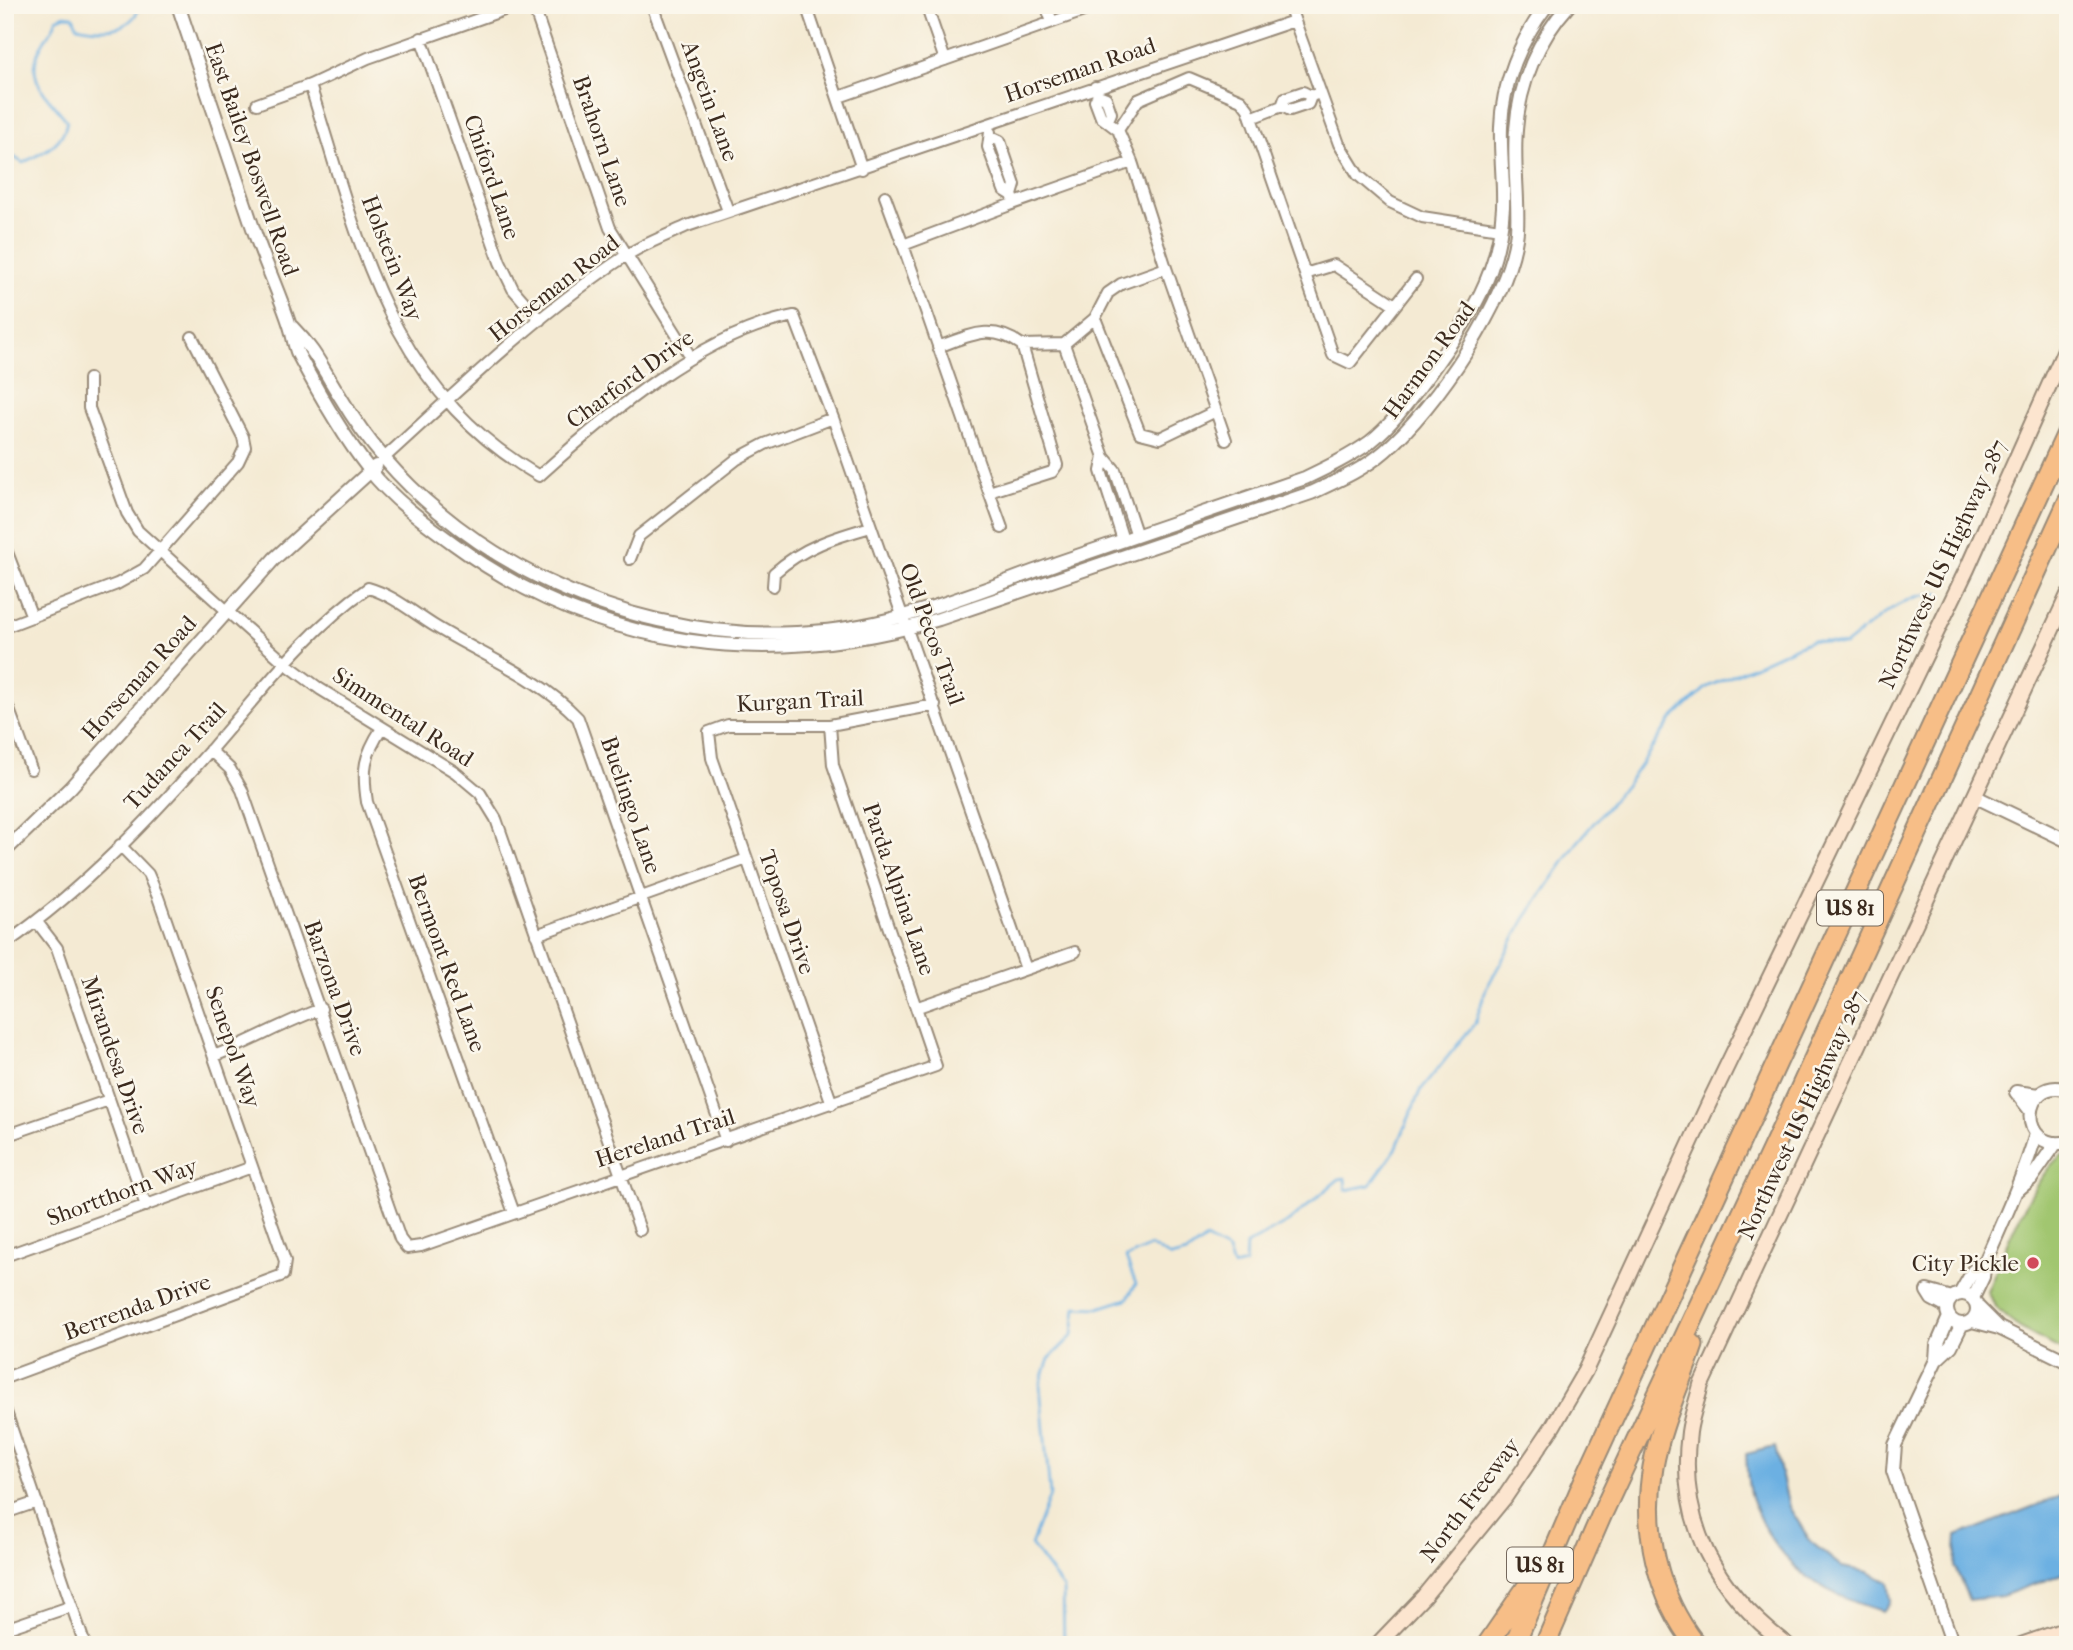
<svg xmlns="http://www.w3.org/2000/svg" width="2073" height="1650" viewBox="0 0 2073 1650" font-family="'IM FELL French Canon',serif">
<rect width="100%" height="100%" fill="#fbf7ec"/>
<filter id="ink" filterUnits="userSpaceOnUse"><feTurbulence type="fractalNoise" baseFrequency=".0143" numOctaves="2"/><feDisplacementMap in="SourceGraphic" scale="14" xChannelSelector="R" yChannelSelector="G"/><feConvolveMatrix kernelMatrix="1 2 1 2 8 2 1 2 1" color-interpolation-filters="sRGB"/></filter>
<filter id="wash" filterUnits="userSpaceOnUse"><feTurbulence type="fractalNoise" baseFrequency=".00686" numOctaves="4" result="noise"/><feDisplacementMap in="SourceGraphic" scale="28" xChannelSelector="R" yChannelSelector="G"/><feGaussianBlur stdDeviation="1.57" result="paint"/><feColorMatrix in="noise" values="0 0 0 0 0 0 0 0 0 0 0 0 0 0 0 0 0 1.4 0 .05"/><feComposite in="paint" operator="in"/></filter>
<g filter="url(#wash)">
<rect width="100%" height="100%" fill="#f4ead3"/>
<path fill="#a1c670" stroke="#6e7847" stroke-width="2" d="M2068,1152V1353C2037,1337 2002,1325 1987,1292C2000,1260 2037,1163 2068,1152Z"/>
<path fill="#6cb0e2" stroke="#546d80" stroke-width="2" d="M1775,1447L1789,1507L1811,1542L1842,1567L1868,1572L1888,1582L1891,1601L1883,1611C1819,1594 1773,1562 1751,1497C1747,1484 1747,1468 1746,1454Z
M2068,1493V1572L2002,1596L1969,1600L1955,1567L1957,1536Z"/>
<g fill="none" stroke-linecap="round" stroke-linejoin="round">
<path stroke="#6cb0e2" stroke-width="2.5" d="M5,151L23,163C43,152 63,145 67,121C46,94 22,77 43,43C48,33 55,30 56,19L65,15L73,16L77,26C100,31 132,34 140,5
M1064,1645L1063,1588L1031,1545L1050,1495L1040,1385L1049,1359L1073,1335L1076,1307L1099,1308L1127,1299L1136,1284L1126,1258L1150,1246L1171,1257L1187,1253L1206,1239L1228,1251L1233,1267L1245,1264L1246,1245L1288,1222L1339,1179L1345,1178L1346,1190L1370,1185L1396,1149L1420,1091L1475,1023L1486,989L1525,919L1577,843L1633,776L1671,720L1707,687L1812,640L1845,645C1871,625 1904,591 1940,594"/>
</g>
</g>
<g filter="url(#ink)">
<g fill="none" stroke-linecap="round" stroke-linejoin="round">
<g stroke="#988a78" stroke-width="14">
<path id="minor" d="M533,5L610,228L690,356
M652,5L728,211
M806,5L862,169
M926,5L945,60
M1046,5L1052,22
M1289,5L1339,144L1358,175L1390,202L1422,217L1500,229
M421,38L500,262L513,289L540,320
M310,85C359,239 387,388 539,476C607,415 702,333 794,316L833,418L1026,969
M1098,95L1106,98L1111,113L1108,120
M839,97L1101,5
M257,104L310,85L368,58L518,5
M1282,106L1285,98L1303,92L1311,96
M1251,118L1282,106L1290,110L1308,104L1311,96L1320,93
M1118,130L1138,100L1189,78L1241,100L1248,109L1333,355L1350,363L1416,279
M990,132L988,147L1004,190L1012,195
M991,137L1000,141L1015,185L1012,195L1015,203L903,245L989,492L1052,472L1057,465L1022,345L1064,344L1095,318L1108,293L1121,284L1166,268L1132,162L1118,130L1101,117L1095,101L1098,95L1095,87
M885,196L903,245
M1015,203L1132,162
M1166,268L1226,440
M1305,274L1334,265L1395,305
M1095,318L1140,433L1160,438L1216,411
M1064,344L1104,457L1115,470L1137,536
M938,347C971,335 991,323 1022,345
M89,379V408L127,513L138,531L285,663L320,689L455,772L480,793L496,819L640,1230
M1104,457L1101,471L1123,540
M383,459C460,389 537,314 624,257C643,244 666,236 687,226L1294,21
M989,492L1002,528
M5,547L32,617
M630,559L639,536L737,459L765,444L833,418
M773,586L774,573C803,547 835,537 871,527
M5,627L117,584L144,569L238,462L245,447L243,437L192,337
M5,699L31,769
M382,728C364,756 362,769 367,802L514,1213
M210,750L230,769L242,790L400,1239L407,1248L421,1246L936,1066L833,765L830,725
M37,922L57,948L146,1206
M536,935L747,859
M5,944C84,889 150,819 213,747C261,692 307,630 368,588C393,595 412,612 433,625C481,655 538,676 578,718L726,1141
M918,1007L1075,952
M214,1056C251,1042 284,1022 321,1009
M832,1104L712,758L709,732L728,725H830L935,705
M5,1136L109,1100
M5,1256L252,1167
M5,1378L283,1275L285,1261L158,897L148,874L120,845
M5,1409L85,1645
M5,1513L37,1502
M5,1629L72,1606"/>
</g>
<g stroke="#988a78" stroke-width="16">
<path id="tertiary" d="M178,5C204,81 229,156 254,231C265,263 280,295 290,326C293,335 294,345 298,354C318,392 342,435 369,469C391,498 425,523 454,544C599,650 769,670 939,619L1311,493C1337,481 1363,470 1385,451C1435,408 1511,298 1517,231C1519,198 1513,164 1516,130C1519,84 1538,39 1569,5
M292,327C316,351 323,370 341,398C367,442 399,479 439,512C565,617 744,661 903,616C955,602 1006,581 1057,563C1140,535 1222,506 1305,478C1328,467 1349,457 1370,442C1394,423 1411,398 1429,374C1468,319 1499,278 1503,207C1504,181 1500,154 1501,127C1502,84 1521,39 1547,5
M1974,796L2068,841
M5,851L70,788L274,559L376,466
M2068,1090C2020,1075 2016,1154 2068,1142
M2030,1110L2016,1092L2039,1095
M2019,1189L2031,1179L2056,1143
M1985,1262C2004,1219 2023,1178 2036,1134
M1947 1309a15 15 0 1 1 30 0a15 15 0 1 1-30 0Z
M1960,1294L1973,1271L1985,1262L1983,1277L1973,1298
M1947,1307L1932,1299L1927,1291L1952,1298
M1949,1317L1937,1345L1936,1360L1895,1445L1893,1471L1953,1645
M1972,1321L1999,1328L1978,1307
M1999,1328L2068,1362
M1936,1360L1951,1346L1962,1324"/>
</g>
<g stroke="#988a78" stroke-width="18">
<path id="secondary" d="M1377,1645L1424,1596L1505,1497L1553,1426L1585,1371L1709,1103L1967,569L2068,343
M1787,1645C1716,1591 1677,1524 1689,1432C1691,1417 1697,1401 1701,1385L2068,595
M2021,1645L2068,1629"/>
</g>
<g stroke="#988a78" stroke-width="23">
<path id="motorway" d="M1693,1345C1680,1384 1660,1426 1653,1467C1642,1528 1657,1596 1696,1645
M1487,1645L1529,1584
M1514,1645L1584,1481L2068,431
M1545,1645L1602,1514L1798,1094L2068,502"/>
</g>
<use href="#minor" stroke="#fff" stroke-width="10"/>
<use href="#tertiary" stroke="#fff" stroke-width="12"/>
<use href="#secondary" stroke="#fce5cf" stroke-width="14"/>
<use href="#motorway" stroke="#f7be87" stroke-width="19"/>
</g>
</g>
<circle fill="#d1495b" stroke="#fbf7ec" stroke-width="2.5" cx="2033" cy="1263" r="7"/>
<g text-anchor="middle" dominant-baseline="central" stroke-width="5" stroke-linejoin="round" paint-order="stroke">
<g fill="#fbf7ec" stroke="#75685c" stroke-width="2">
<rect x="1817" y="890.5" width="66" height="35" rx="5"/>
<rect x="1507" y="1547.5" width="66" height="35" rx="5"/>
</g>
<g font-size="21" font-weight="bold" fill="#3b2a1e">
<text x="1850" y="908">US 81</text>
<text x="1540" y="1565">US 81</text>
</g>
<g font-size="23" fill="#3b2a1e" stroke="#fbf7ec">
<text transform="translate(1080 70) rotate(-19)">Horseman Road</text>
<text transform="translate(710 101) rotate(70)">Angein Lane</text>
<text transform="translate(602 141) rotate(71)">Brahorn Lane</text>
<text transform="translate(252 159) rotate(71)">East Bailey Boswell Road</text>
<text transform="translate(492 177) rotate(71)">Chiford Lane</text>
<text transform="translate(392 258) rotate(69)">Holstein Way</text>
<text transform="translate(554 288) rotate(-38)">Horseman Road</text>
<text transform="translate(1429 360) rotate(-54)">Harmon Road</text>
<text transform="translate(630 379) rotate(-36)">Charford Drive</text>
<text transform="translate(1943 564) rotate(-65)">Northwest US Highway 287</text>
<text transform="translate(932 634) rotate(70)">Old Pecos Trail</text>
<text transform="translate(139 678) rotate(-48)">Horseman Road</text>
<text transform="translate(800 701) rotate(-3)">Kurgan Trail</text>
<text transform="translate(403 717) rotate(33)">Simmental Road</text>
<text transform="translate(175 756) rotate(-47)">Tudanca Trail</text>
<text transform="translate(631 805) rotate(71)">Buelingo Lane</text>
<text transform="translate(899 889) rotate(71)">Parda Alpina Lane</text>
<text transform="translate(787 912) rotate(71)">Toposa Drive</text>
<text transform="translate(447 963) rotate(70)">Bermont Red Lane</text>
<text transform="translate(335 988) rotate(70)">Barzona Drive</text>
<text transform="translate(233 1047) rotate(71)">Senepol Way</text>
<text transform="translate(115 1055) rotate(71)">Mirandesa Drive</text>
<text transform="translate(1802 1115) rotate(-65)">Northwest US Highway 287</text>
<text transform="translate(665 1138) rotate(-18)">Hereland Trail</text>
<text transform="translate(122 1192) rotate(-20)">Shortthorn Way</text>
<text transform="translate(137 1307) rotate(-20)">Berrenda Drive</text>
<text transform="translate(1470 1500) rotate(-53)">North Freeway</text>
</g>
<g font-size="23" fill="#3b2a1e" stroke="#fbf7ec" text-anchor="end">
<text x="2019" y="1263">City Pickle</text>
</g>
</g>
<rect width="2073" height="1650" fill="none" stroke="#fbf7ec" stroke-width="28"/>
</svg>
